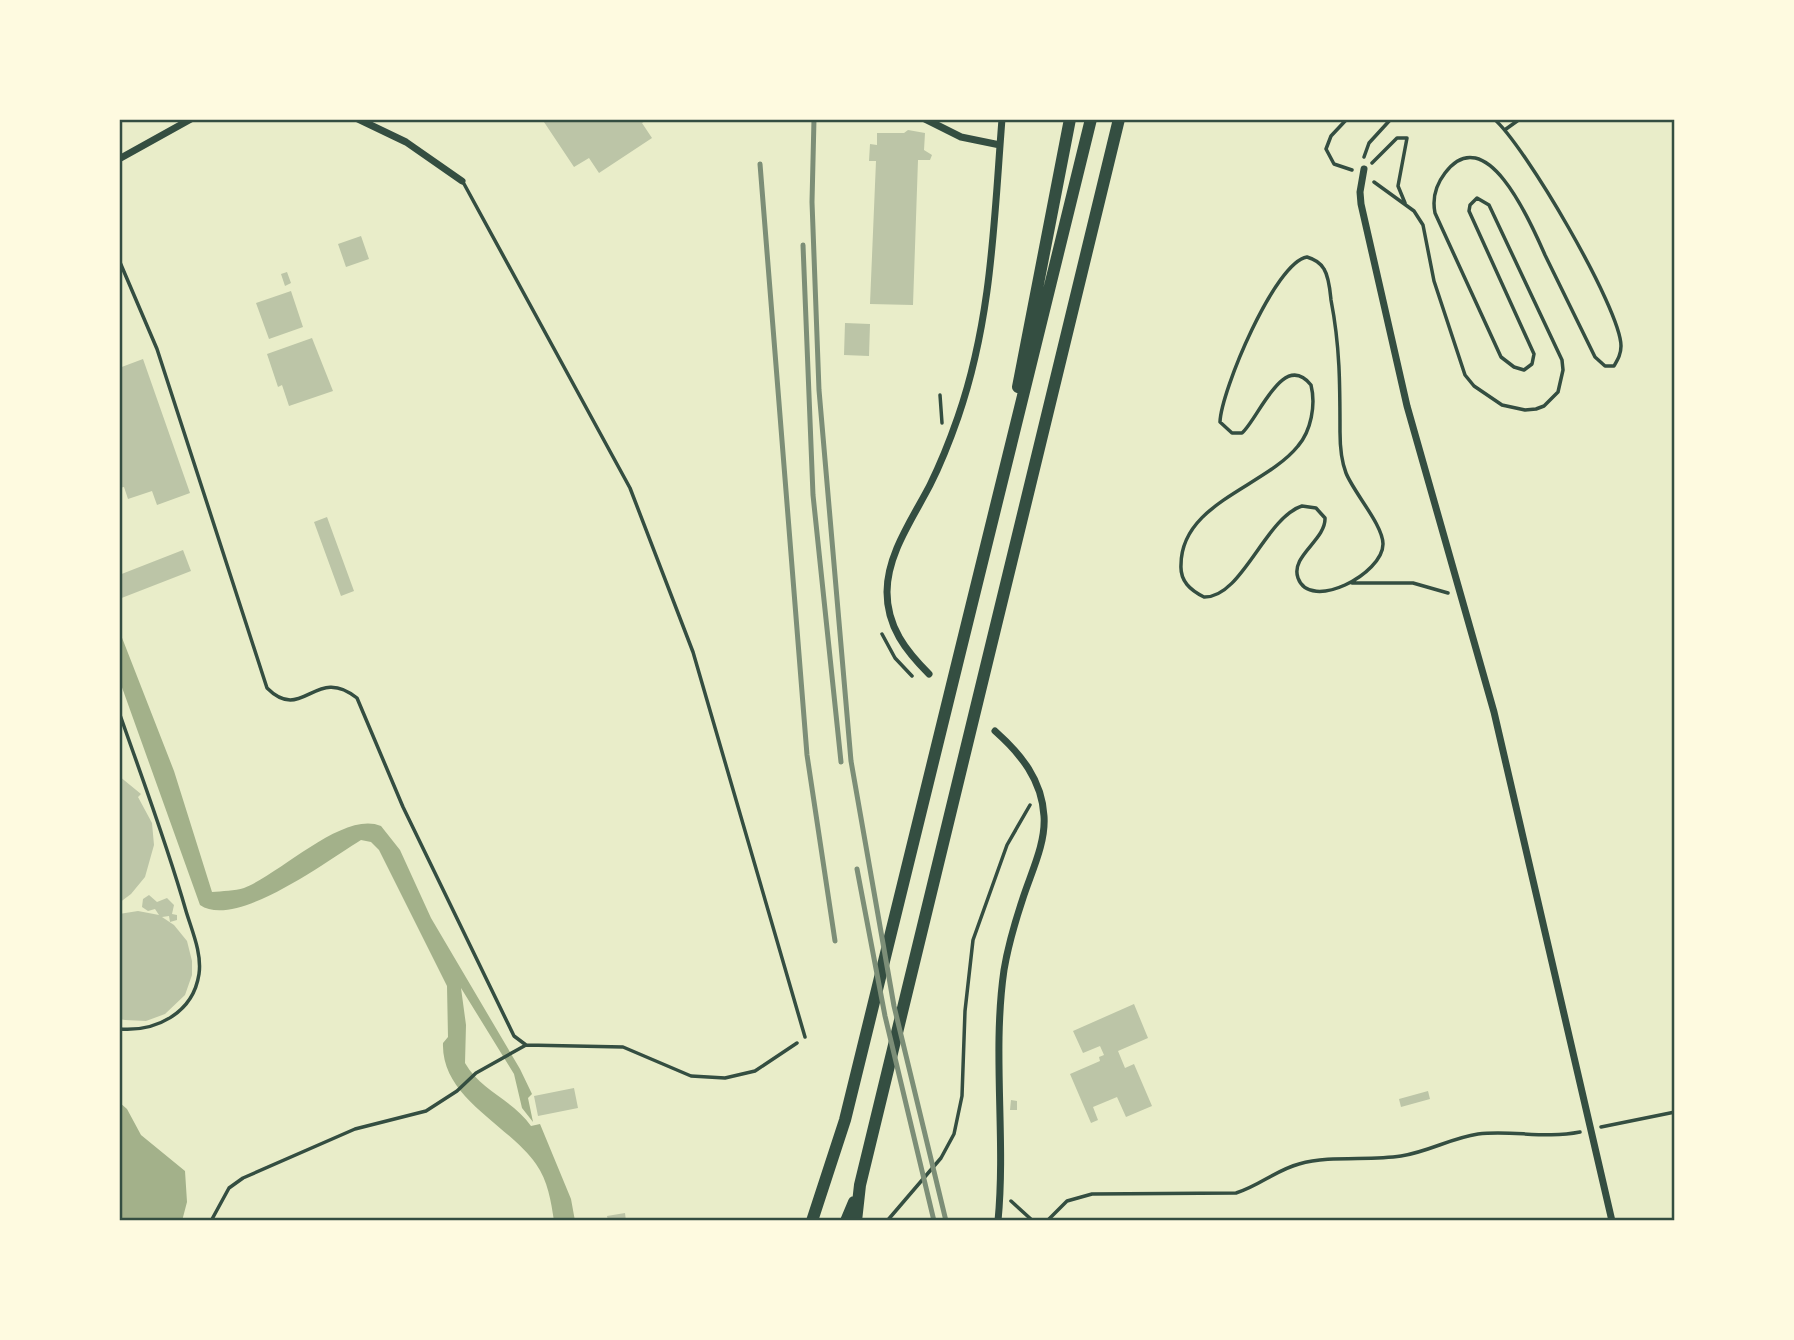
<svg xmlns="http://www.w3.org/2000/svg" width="1794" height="1340" viewBox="0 0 1794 1340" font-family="'Titillium Web',sans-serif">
<rect width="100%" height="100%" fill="#e9edc9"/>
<path fill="#a3b18a" d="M119,630L174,771L212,892C222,891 235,891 244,888C280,874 344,810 381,826L400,850L431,918L520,1069L532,1094L528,1098L533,1122L522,1108L514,1074L461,988L466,1025L465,1063C481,1091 513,1100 531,1126L540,1124L571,1199L575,1221H554C551,1201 548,1181 536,1164C508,1124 441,1098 443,1043L448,1037L447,986L379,850L371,842L361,840C328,860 236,930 200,905L119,679Z
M119,1102L127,1109L141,1135L185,1171L187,1202L182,1221H119Z"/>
<path fill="#bcc5a7" d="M542,119H648L642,123L652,138L599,173L589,158L574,167Z
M908,130L925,133L924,150L932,155L930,160H918L913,305L870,304L876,161H869L870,144L877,145V133H904Z
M361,236L369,259L346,267L338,244Z
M287,272L291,283L285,286L281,274Z
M291,291L303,327L269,339L256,303Z
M845,323L870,324L869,356L844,355Z
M312,338L333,391L289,406L282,385L278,387L267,354Z
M143,359L190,493L157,505L152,491L128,499L124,487L119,488V368Z
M327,517L354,591L341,596L314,522Z
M183,550L191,571L119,599V575Z
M119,776L141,794L138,797L152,823L154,845L145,877L131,894L119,903Z
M149,895L157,902L167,898L174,905L172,914L177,915V920L170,922L169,916L162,917L174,925L187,941L192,961V975L185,995L165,1014L146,1021L125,1020L119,1019V914L138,911L159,915L155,909L148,911L142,907L143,899Z
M1134,1004L1148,1038L1118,1051L1125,1068L1134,1064L1152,1106L1126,1117L1117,1097L1093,1107L1098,1120L1091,1123L1070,1074L1100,1061L1099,1057L1104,1055L1100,1046L1083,1053L1073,1031Z
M574,1088L578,1108L538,1116L534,1096Z
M1428,1091L1430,1099L1401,1107L1399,1099Z
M1011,1100L1017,1101V1110H1010Z
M625,1213L626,1221H608L607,1216Z"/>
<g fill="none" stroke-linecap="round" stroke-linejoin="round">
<path stroke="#344e41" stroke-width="3.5" d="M1347,119L1331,136L1326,149L1334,164L1352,170
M1506,129L1520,119
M1364,157L1369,143L1391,119
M1372,163L1397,138H1407L1398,186L1405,203
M1374,182L1414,211L1423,225L1434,281L1465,375L1474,386L1502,405L1525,410L1536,409L1544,406L1558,392L1563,370L1562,360L1489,205L1477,198L1470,205L1469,211L1534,354L1532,364L1524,370L1514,367L1501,357L1435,213C1432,198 1435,186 1445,173C1487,117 1533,228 1545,255C1562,289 1578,323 1595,357L1605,366H1614C1618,359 1621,354 1621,346C1621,309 1524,144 1494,119
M1307,257C1314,259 1320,262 1324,269C1329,277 1330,290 1331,300C1340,346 1340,385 1340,432C1340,445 1341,460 1346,473C1354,493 1383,525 1383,544C1383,574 1310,612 1298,578C1290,556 1326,540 1325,518L1316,508L1302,506C1265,518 1242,598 1204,597C1190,590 1180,581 1181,565C1181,503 1265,487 1298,446C1311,431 1316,405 1311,385C1283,350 1259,418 1242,433H1232L1220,422C1221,391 1275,262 1307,257Z
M119,260L157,349L267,688C303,724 315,664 357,698L403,807L514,1036L526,1045L623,1047L691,1076L725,1078L755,1071L797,1043
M940,395L942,423
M1352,583H1413L1448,593
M882,634L895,658L912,676
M1601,1127L1675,1112
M1011,1201L1033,1221
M211,1221L229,1188L243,1178L355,1129L426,1111L457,1091L476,1073L526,1045
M887,1221L941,1158L954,1134L962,1096L965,1011L973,940L1007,845L1030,805
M1047,1221L1067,1201L1092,1194L1236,1193C1259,1186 1276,1170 1299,1164C1331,1155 1368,1161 1401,1156C1428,1152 1451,1138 1478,1134C1512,1130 1545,1139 1580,1132"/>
<path stroke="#344e41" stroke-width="3.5" d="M463,182L630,488L693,652L805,1037
M119,712C142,778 167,844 186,911C192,931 202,953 199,974C193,1014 155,1032 119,1029"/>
<path stroke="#344e41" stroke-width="7" d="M358,119L406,142L462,181
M925,119L961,137L1000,145
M119,159L191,119
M1364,169L1360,192L1361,204L1407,406L1494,712L1612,1221
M929,674C906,651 887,627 887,592C887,554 913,518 930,485C941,463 950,440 958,417C992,319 994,220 1002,119
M995,731C1021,754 1042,780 1044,816C1046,843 1031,873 1023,898C1015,922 1008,946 1004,970C992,1053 1006,1138 998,1221"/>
<path stroke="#344e41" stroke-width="12" d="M1018,387L1070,119
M812,1221L845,1120L1091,119
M846,1221L854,1202
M856,1221L860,1185L1119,119"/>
<path stroke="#7c8e77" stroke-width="5" d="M814,119L812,202L819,390L851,761L894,1006L946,1221
M760,164L807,755L835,941
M803,245L813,495L841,762
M857,869L885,1016L934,1221"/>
</g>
<rect width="1794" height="1340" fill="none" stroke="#fefae0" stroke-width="242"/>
<rect x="121" y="121" width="1552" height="1098" fill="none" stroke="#344e41" stroke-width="2.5"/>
</svg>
